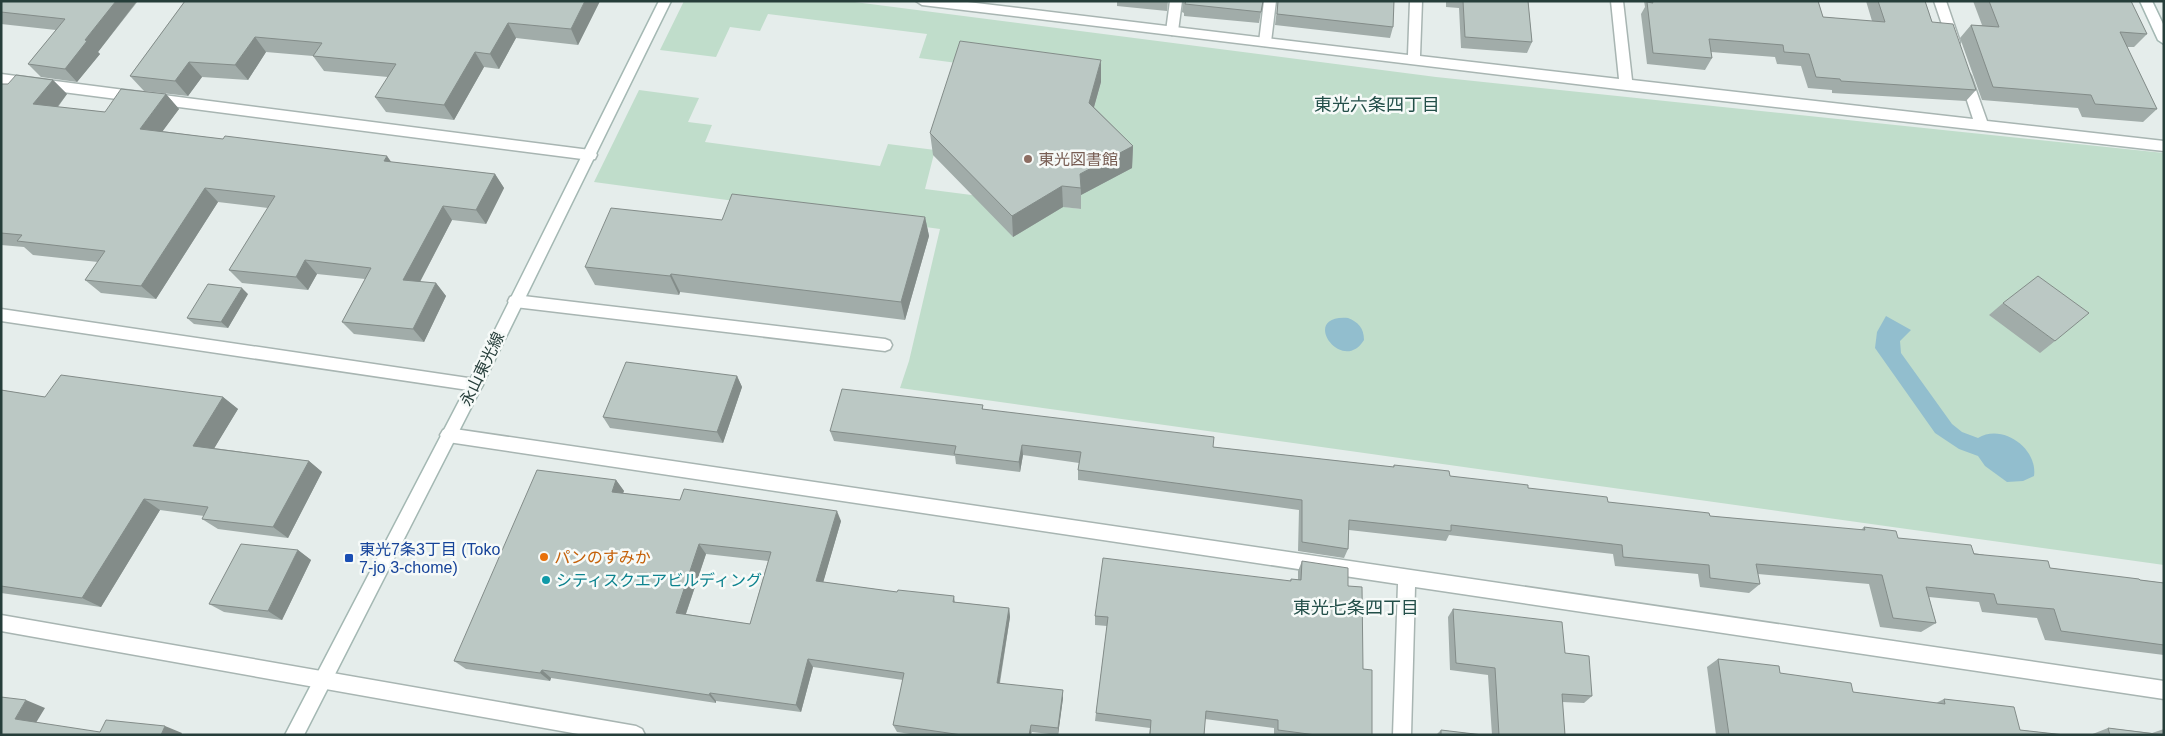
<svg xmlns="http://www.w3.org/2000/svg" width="2165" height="736" viewBox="0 0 2165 736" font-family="Helvetica,'Noto Sans JP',sans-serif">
<rect width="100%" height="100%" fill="#e5edeb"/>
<path fill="#c0ddcb" d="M684,1H847L1436,77L2164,153V565L900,388L909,361L940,229L594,182L639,90L699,98L688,122L712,125L705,142L880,166L888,144L935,150L925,189L1081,209L1080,196L1089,125L1101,82L919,58L927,34L768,14L760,31L730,27L716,57L660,50Z"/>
<path fill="#92bece" d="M1886,316L1911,330L1900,341L1901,353L1952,424L1962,432L1978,438C2003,423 2038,449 2034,476L2023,481L2007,482L1985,466L1978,456L1959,449L1935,433L1875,348L1877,332Z
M1348,318C1358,322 1364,328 1364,340C1342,376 1298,314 1348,318Z"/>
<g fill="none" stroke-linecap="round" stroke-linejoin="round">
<g stroke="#a8b5b2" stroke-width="3">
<path id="lane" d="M1170,1H1182L1178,31L1172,35L1166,31Z
M1264,1H1276L1271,42L1265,46L1259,42Z
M515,295L885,339L890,341L892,345L890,349L885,351L515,307L510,305L508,301L510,297Z"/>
</g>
<g stroke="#a8b5b2" stroke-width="3">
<path id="street" d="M916,1H959L1408,55L1410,1H1422L1420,56L1619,79L1611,1H1623L1632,80L1973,119L1959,76L1961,73H1969L1971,76L1987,121L2164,141V151L1626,90L922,5Z
M1934,1H1946L1960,42L1958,45L1954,46L1948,42Z
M1,74L590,150L595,151L597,155L595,159L590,160L1,84Z
M1,309L475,379L480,380L483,385L480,390L475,391L1,321Z
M448,428L2164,681V699L1415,587L1411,735H1393L1398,584L448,442L443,440L440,435L443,430Z
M1,615L636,726L642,729L645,735H584L1,631Z"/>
</g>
<g stroke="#a4b8b3" stroke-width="3">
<path id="secondary" d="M659,1H671L480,390L304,735H285L470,380Z
M2140,1H2152L2164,26V44L2158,40Z"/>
</g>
<use href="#lane" fill="#fff" fill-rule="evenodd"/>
<use href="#street" fill="#fff" fill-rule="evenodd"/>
<use href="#secondary" fill="#fff" fill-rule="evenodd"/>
</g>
<path fill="#a1aca9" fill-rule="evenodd" d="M1,1H138L98,52L100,54L77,82L41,77L28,64L56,30L1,24Z
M185,1H600L578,45L516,38L499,69L484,67L454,120L386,112L375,97L388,77L324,71L313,56L266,52L248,80L202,77L188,96L144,91L130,76Z
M1117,1H1168L1167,11L1117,6Z
M1183,1H1263L1259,23L1184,16V13L1182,12Z
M1278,1H1394L1393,27L1390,38L1275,25Z
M1446,1H1528L1532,42L1527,53L1461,48L1459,8L1446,7Z
M1644,1H1818L1823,17L1872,21L1866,1H1925L1932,22L1976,90L1966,101L1832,93V90L1808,88L1801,66L1777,64L1775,57L1711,52L1712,58L1705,70L1647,64L1641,14L1645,7Z
M1973,1H2131L2147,34L2134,47H2127L2157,109L2143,122L2082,117L2078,108L1982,100L1960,38L1971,25H1982Z
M53,80L67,94L58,107L105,112L166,94L179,109L162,131L391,162L495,174L504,188L486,224L452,220L420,282L436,283L446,296L424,342L354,334L342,322L365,279L317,274L308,290L242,283L229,270L268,208L218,202L156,299L101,293L85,280L98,262L33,255L24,247L1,245V84H8Z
M1101,82L1094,107L1133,146L1132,168L1081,195V209L1063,207L1013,237L933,155L930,133Z
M925,217L929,236L905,320L680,292L679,295L595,285L585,267L722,220Z
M248,294L228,328L194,324L187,318Z
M2003,303L2055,341L2040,353L1989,315Z
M737,376L742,387L723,443L610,428L603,417Z
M1,390L45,397H223L238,409L214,448L309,461L322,472L288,538L218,529L202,519L204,516L160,510L101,607L1,593Z
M983,405V409L1213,447L1393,467L1394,465L1450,476L1528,488L1608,502L1710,516L1861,530L1864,527L1898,538L2050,568L2164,583V655L2045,640L2037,618L1982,612L1979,602L1929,597L1936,623L1921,632L1880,627L1869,584L1758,574L1760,584L1749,593L1700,587L1698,574L1615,566L1613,554L1449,535L1446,541L1349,530L1348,549L1344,558L1298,551L1299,510L1078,480V470L1079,463L1023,455L1020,472L956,464L955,456L834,441L830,431Z
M616,480L624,491L623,493L841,521L823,582L897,592L954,596L955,602L1009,608L1010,617L1000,683L1063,698L1058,735L1032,732L1031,735H917L897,732L893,725L903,680L813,667L801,712L716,701V703L551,678L550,681L466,669L454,661ZM706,554L768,561L750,624L686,614Z
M298,550L311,560L282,620L224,612L209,604Z
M1302,561L1348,586L1363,669L1372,735H1274V728L1205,719L1204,735H1149L1150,728L1095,721L1096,713L1107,626L1095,625V616L1290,581L1291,579L1298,580V571Z
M1453,609L1565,653L1592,696L1584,703L1562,702L1565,735H1492L1488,675L1450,670L1448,617Z
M1718,659L1780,673L1853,692L1936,703L1944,699L2020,730L2065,735H1716L1707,667Z
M2108,728L2152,733L2164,729V735H2090Z
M1441,730L1483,735H1436Z"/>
<path fill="#838c89" d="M116,1H137L98,52L100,54L77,82L65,69L85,40Z
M585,1H600L578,45L571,29Z
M508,23L516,38L499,69L490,54Z
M255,37L266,52L248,80L235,65Z
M475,52L484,67L454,120L444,105Z
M1101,60V82L1089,125V103Z
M189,62L202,77L188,96L175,81Z
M53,80L67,94L48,119L33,104Z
M166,94L179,109L154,143L140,129Z
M1133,146L1132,168L1081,195L1080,174Z
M387,156L397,170L384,161Z
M495,174L504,188L486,224L476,210Z
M1062,186L1063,207L1013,237L1012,216Z
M205,188L218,202L156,299L141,286Z
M443,206L452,220L414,293L403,280Z
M925,217L929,236L905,320L901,302Z
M305,260L317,274L308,290L296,277Z
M671,274L680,292L679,295L670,276Z
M436,283L446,296L424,342L413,329Z
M242,288L248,294L228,328L221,322Z
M737,376L742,387L723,443L717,432Z
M223,397L238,409L209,457L193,446Z
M1022,445L1023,455L1020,472L1019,462Z
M309,461L322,472L288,538L273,527Z
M616,480L624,491L619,502L612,492Z
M144,499L160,510L101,607L82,598Z
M837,511L841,521L821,590L816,581Z
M699,544L706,554L683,622L676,613Z
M298,550L311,560L282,620L268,611Z
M1009,608L1010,617L998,691L997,683Z
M808,659L813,667L801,712L796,705Z
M542,670L551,678L550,681L540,673Z
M1063,690V698L1058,735V728Z
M710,693L716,701V703L709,695Z
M26,700L45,708L34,726L15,719Z
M1031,725V735H1029Z
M165,726L182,733L181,735H161Z"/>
<path fill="#bbc8c4" stroke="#838c89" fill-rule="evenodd" d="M1,1H116L85,40L87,41L65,69L28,64L65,19L1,12Z
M185,1H585L571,29L508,23L490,54L475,52L444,105L375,97L396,64L313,56L322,43L255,37L235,65L189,62L175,81L130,76Z
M1186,1H1263L1261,12L1185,4Z
M1278,1H1394L1393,27L1277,14Z
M1463,1H1528L1532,42L1465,37Z
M1652,1H1818L1823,17L1885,22L1878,1H1925L1932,22L1953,24L1976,90L1841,81L1840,79L1816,77L1809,54L1784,52L1783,45L1709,39L1712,58L1653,53L1647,2L1653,3Z
M1989,1H2131L2147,34L2120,32L2157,109L2095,104L2091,95L1993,87L1971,25L1999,27Z
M960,41L1101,60L1089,103L1133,146L1080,174L1081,188L1062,186L1012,216L930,133Z
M16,75L53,80L33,104L105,112L121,89L166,94L140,129L223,139L225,136L387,156L384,161L495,174L476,210L443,206L403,280L436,283L413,329L342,322L371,268L305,260L296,277L229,270L275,196L205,188L141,286L85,280L105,251L17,241L22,235L1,233V84H8Z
M732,194L925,217L901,302L671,274L670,276L585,267L611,208L722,220Z
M2038,276L2089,313L2055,341L2003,303Z
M208,284L242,288L221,322L187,318Z
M626,362L737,376L717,432L603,417Z
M61,375L223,397L193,446L309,461L273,527L202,519L208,507L144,499L82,598L1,586V390L45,397Z
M842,389L983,405L982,409L1214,437L1213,447L1394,467V465L1449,471L1450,476L1528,485V488L1607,497L1608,502L1709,513L1710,516L1865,530L1864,527L1896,531L1898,538L1971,545L1974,554L2048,561L2050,568L2139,579L2140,580L2164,583V645L2061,631L2054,609L1997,604L1994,594L1926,587L1936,623L1893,618L1882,575L1756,564L1760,584L1710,578L1709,565L1623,557L1622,545L1451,525V531L1349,520L1348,549L1302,542V500L1078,470L1081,452L1022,445L1019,462L954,454L956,446L830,431Z
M537,470L616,480L612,492L680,500L684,489L837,511L816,581L897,592L898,590L954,596L953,602L1009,608L997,683L1063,690L1058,728L1031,725L1029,735H962L893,725L904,673L808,659L796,705L710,693L709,695L542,670L540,673L454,661ZM699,544L771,552L750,624L676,613Z
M241,544L298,550L268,611L209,604Z
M1103,558L1291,581V579L1301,580L1302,561L1348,568V586L1362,587L1363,669L1372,670V735H1316L1278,730V720L1206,711L1204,735H1150L1151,720L1096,713L1108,617L1095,616Z
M1453,609L1562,622L1565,653L1589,656L1592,696L1562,694L1565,735H1499L1495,668L1456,663Z
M1718,659L1779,666L1780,673L1851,683L1853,692L1945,704L1944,699L2014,707L2020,730L2065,735H1729Z
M1,697L26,700L15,719L100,732L106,720L165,726L161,735H1Z
M2108,728L2164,735H2110Z
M1441,730L1483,735H1441Z"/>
<circle fill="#8d6e63" stroke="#f6faf8" stroke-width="2" cx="1028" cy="159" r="5"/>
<circle fill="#e8710a" stroke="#f6faf8" stroke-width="2" cx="544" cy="557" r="5"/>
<rect fill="#1a4fb4" stroke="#f6faf8" stroke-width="2" x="344" y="553" width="10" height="10" rx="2.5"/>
<circle fill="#0f9aa8" stroke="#f6faf8" stroke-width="2" cx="546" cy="580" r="5"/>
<g text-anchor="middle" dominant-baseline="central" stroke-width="5" stroke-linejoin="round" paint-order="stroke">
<g font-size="16" fill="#785e54" stroke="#f6faf8" text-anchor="start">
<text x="1038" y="159">東光図書館</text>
</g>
<g font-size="16" fill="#263e3a" stroke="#f6faf8">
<text transform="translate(482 369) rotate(-64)">永山東光線</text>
</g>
<g font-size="16" fill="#164399" stroke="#f6faf8" text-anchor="start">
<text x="359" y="549">東光7条3丁目 (Toko<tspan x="359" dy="18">7-jo 3-chome)</tspan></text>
</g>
<g font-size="16" fill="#c56008" stroke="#f6faf8" text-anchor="start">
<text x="554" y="557">パンのすみか</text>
</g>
<g font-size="16" fill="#0d838f" stroke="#f6faf8" text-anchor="start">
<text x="556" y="580">シティスクエアビルディング</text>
</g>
<g font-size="18" fill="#234f49" stroke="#f6faf8">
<text x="1377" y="105">東光六条四丁目</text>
<text x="1356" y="608">東光七条四丁目</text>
</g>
</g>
<rect width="2165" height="736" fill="none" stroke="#263e3a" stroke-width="5"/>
</svg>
